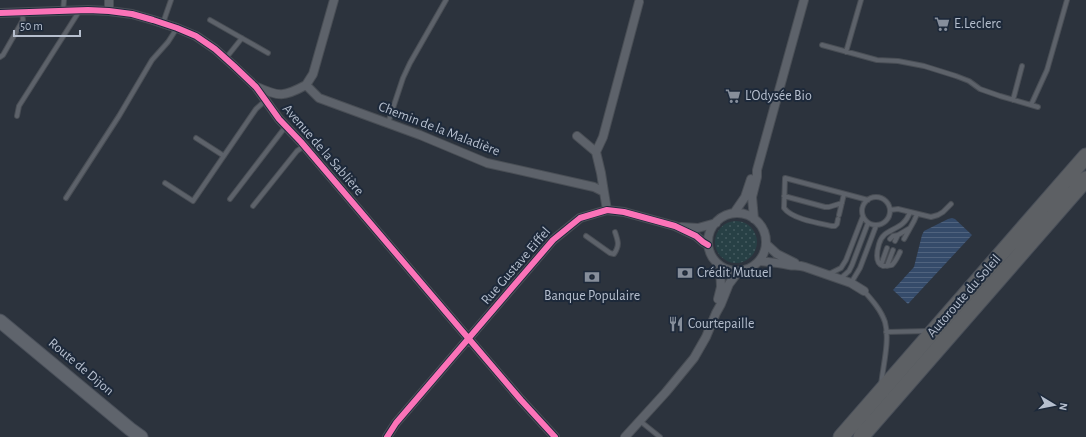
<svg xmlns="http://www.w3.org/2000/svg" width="1086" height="437" viewBox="0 0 1086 437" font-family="'Alegreya Sans',sans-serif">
<defs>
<pattern id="grass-dots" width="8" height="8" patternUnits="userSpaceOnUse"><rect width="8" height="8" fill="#274045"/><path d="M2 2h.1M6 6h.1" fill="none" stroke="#445a5f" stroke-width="1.8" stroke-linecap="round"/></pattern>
<pattern id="water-rules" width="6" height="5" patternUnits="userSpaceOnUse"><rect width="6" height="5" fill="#354b6a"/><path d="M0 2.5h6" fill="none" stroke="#50637e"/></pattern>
</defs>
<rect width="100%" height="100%" fill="#2c333d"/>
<path fill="url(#grass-dots)" d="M715 242a21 21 0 1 1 42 0a21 21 0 1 1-42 0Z"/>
<path fill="url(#water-rules)" d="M952,218L955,219L972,235L908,304L893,290L914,267L922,235L924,231L948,219Z"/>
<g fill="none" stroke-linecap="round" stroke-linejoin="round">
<g stroke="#494e55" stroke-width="6">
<path id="lane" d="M63,11L64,0
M210,20L268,53
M163,23L171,0
M822,45L877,60L898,61L924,66L956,76L969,81L980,89L1000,96L1038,107
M846,52L861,0
M0,57L3,55L23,20L22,12
M226,58L242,38
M1013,100L1022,66
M1031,105L1047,70L1067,0
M17,116L19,106L80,10
M388,123L403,78L410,63L446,0
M196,138L224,156
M165,183L193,201L256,109L266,100
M784,196L825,207H829L842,203
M862 211a14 14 0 1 1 28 0a14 14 0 1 1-28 0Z
M66,198L119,116L152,60L168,42L177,28
M230,199L286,126
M253,206L297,151L304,146
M890,210L898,209L931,217L938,215L943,212L951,204
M839,215L844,194
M838,219L837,224L835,226H832C818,223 792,219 784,208L785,178L868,200
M586,236L610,253L614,254C620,245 618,241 615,232
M890,239L893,236L898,235
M904,239L914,221L917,214
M895,241L898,235L910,228
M900,252C898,256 896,261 892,265C889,266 886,266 883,266C874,263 877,251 879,244C884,226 903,233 910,212
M881,265L887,248
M887,266L893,250
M829,274L841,268L846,260L863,216
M840,279L849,271L852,265L868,223
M851,283L860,268L876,226
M864,291C872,300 881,310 885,322C890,340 883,366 881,385
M886,332L928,331
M640,421L660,437"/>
</g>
<g stroke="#494e55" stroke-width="10">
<path id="street" d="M109,11V0
M0,13L88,10L109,11L132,14L153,20L177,28L196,36L215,49L234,66L256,87L279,119L301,142L521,400L555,437
M306,85L313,74L334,0
M257,87C279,97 284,97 306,85L319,98L420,135L487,163L594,187L604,192L607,210
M577,136L596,152
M604,192L601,173L596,152L603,137L639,2
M734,213L745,197L751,179
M708 242a29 29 0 1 1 58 0a29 29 0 1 1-58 0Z
M754,219L752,197L757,177V170L804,0
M681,227L698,228L716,223
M766,244L777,254L795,263
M759,261C769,262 779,263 789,265C794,266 799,265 805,267L851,283L864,291
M718,299L721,287L720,266
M387,437L396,423L553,240L580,218L607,210L624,212L675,226L696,236L703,242L708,245
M625,437L666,392L694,358L706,337L716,313L721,304L729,284L738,272"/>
</g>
<g stroke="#4a505a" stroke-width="15">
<path id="primary" d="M0,321L130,429L141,437"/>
</g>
<g stroke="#494f59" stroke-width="17">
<path id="highway" d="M841,437L1086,156
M861,437L1086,179"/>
</g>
<use href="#lane" stroke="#5d626a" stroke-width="4"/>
<use href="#street" stroke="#5d626a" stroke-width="8"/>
<use href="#primary" stroke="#5f646c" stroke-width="13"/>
<use href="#highway" stroke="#5d6064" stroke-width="15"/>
<g stroke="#1d293a" stroke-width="8">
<path id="cycleway" d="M0,13L88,10L109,11L132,14L153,20L177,28L196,36L215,49L234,66L256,87L279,119L301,142L521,400L555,437
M387,437L396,423L553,240L580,218L607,210L624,212L675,226L696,236L703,242L708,245"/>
</g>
<use href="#cycleway" stroke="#fb73b8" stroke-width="6"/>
</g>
<defs>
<g id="supermarket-bare" transform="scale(1.2)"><path d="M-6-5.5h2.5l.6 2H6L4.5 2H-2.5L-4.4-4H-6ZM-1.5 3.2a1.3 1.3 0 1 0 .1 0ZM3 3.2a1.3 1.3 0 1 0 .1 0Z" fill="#868e9b" stroke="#1d293a" stroke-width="2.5" paint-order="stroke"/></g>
<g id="bank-bare" transform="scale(1.2)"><path d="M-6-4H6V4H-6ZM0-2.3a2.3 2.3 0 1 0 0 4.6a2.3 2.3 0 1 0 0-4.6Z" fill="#868e9b" stroke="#1d293a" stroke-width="2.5" paint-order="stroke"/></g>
<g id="restaurant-bare" transform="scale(1.2)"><path d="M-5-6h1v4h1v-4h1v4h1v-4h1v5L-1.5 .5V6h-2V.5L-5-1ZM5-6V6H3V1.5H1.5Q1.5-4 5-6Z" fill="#868e9b" stroke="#1d293a" stroke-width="2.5" paint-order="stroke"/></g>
</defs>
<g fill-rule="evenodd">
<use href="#supermarket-bare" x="942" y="24"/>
<use href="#supermarket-bare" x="733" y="96"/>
<use href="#bank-bare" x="685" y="273"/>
<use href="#bank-bare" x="592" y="277"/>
<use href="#restaurant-bare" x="676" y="324"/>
</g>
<g text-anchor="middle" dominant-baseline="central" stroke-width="4" stroke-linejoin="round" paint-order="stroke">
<g font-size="14" fill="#b6bfce" stroke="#1d293a" text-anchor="start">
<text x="954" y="24">E.Leclerc</text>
<text x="745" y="96">L'Odysée Bio</text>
<text x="697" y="273">Crédit Mutuel</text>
<text x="592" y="296" text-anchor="middle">Banque Populaire</text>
<text x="688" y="324">Courtepaille</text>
</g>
<g font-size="14" fill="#b6bfce" stroke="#1d293a">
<text transform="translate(439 129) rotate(21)">Chemin de la Maladière</text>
<text transform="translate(323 150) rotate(49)">Avenue de la Sablière</text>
<text transform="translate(516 266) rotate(-49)">Rue Gustave Eiffel</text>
<text transform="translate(964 296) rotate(-49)">Autoroute du Soleil</text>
<text transform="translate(81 367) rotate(40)">Route de Dijon</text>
</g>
</g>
<g transform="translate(1054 405) rotate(100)" stroke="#1d293a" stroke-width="3" paint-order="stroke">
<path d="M0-3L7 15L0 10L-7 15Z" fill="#b6bfce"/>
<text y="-6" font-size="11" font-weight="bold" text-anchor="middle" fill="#b6bfce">N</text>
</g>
<path d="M14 30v6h66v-6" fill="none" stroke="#b6bfce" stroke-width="2"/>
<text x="20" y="30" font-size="12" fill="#b6bfce" stroke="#1d293a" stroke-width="3" paint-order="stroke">50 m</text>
</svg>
